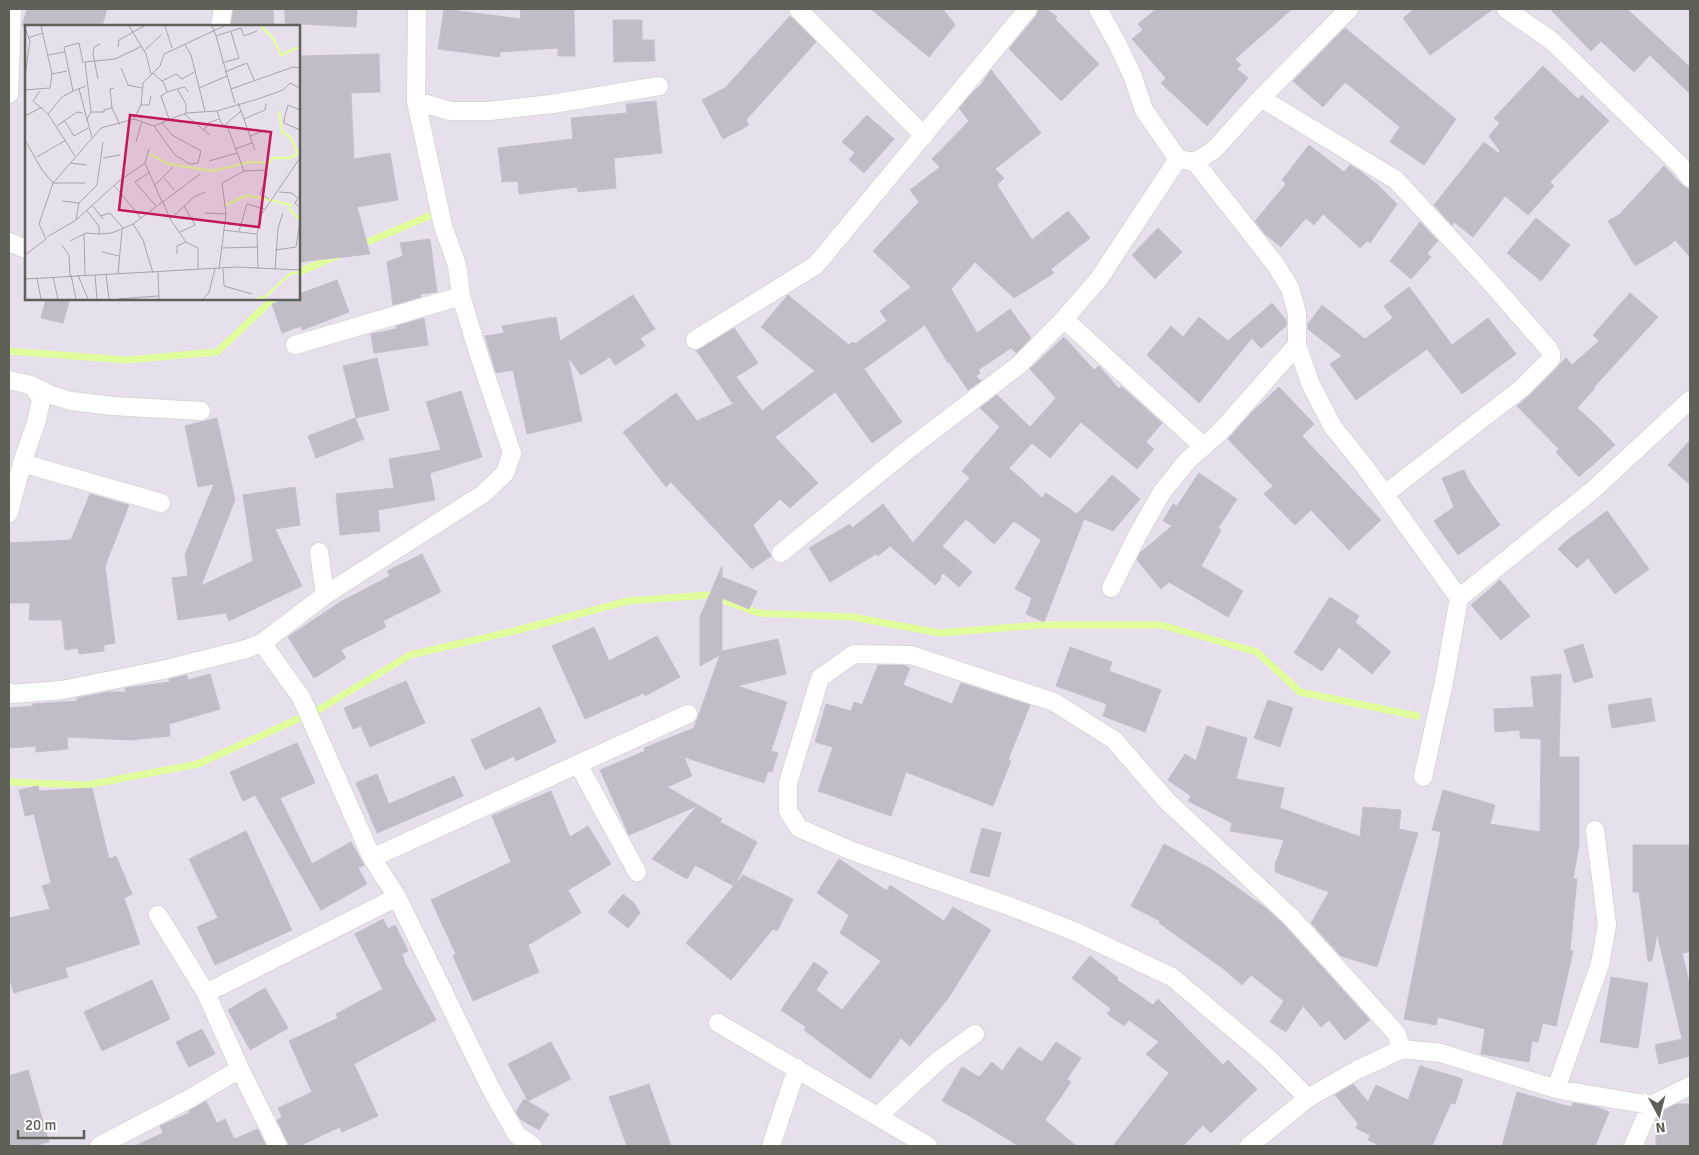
<svg xmlns="http://www.w3.org/2000/svg" width="1699" height="1155" viewBox="0 0 1699 1155" font-family="Signika,sans-serif">
<rect width="100%" height="100%" fill="#e7dfec"/>
<g fill="none" stroke-linecap="round" stroke-linejoin="round">
<path stroke="#e0ff9c" stroke-width="7" d="M358,246L429,216
M299,274L302,271L339,255
M9,351L126,360L217,352L273,299
M9,782L87,785L198,764L318,710L410,655L518,630L628,601L709,595L758,613L852,617L940,633L1040,625H1161L1257,652L1300,692L1417,716"/>
</g>
<path fill="#c2bcc7" stroke="#c8bdd1" d="M27,9H107L102,26H22Z
M233,9H273L274,26H231Z
M285,9H357L356,27L285,23Z
M444,9L521,19L520,9H574L575,56H558V48L500,52V57L438,49Z
M871,9H943L955,25L929,57Z
M1038,9H1046L1057,17L1055,19L1099,64L1061,101L1009,49L1036,16Z
M1156,9H1292L1235,59L1241,65L1237,69L1248,78L1207,126L1161,83L1166,78L1132,39L1143,30L1138,24Z
M1415,9H1493L1430,55L1403,18Z
M1550,9H1627L1690,67V94L1650,55L1634,72L1601,41L1591,51Z
M790,16L816,42L746,120L749,125L723,139L702,100L725,88Z
M613,20H642V40H654L655,61L614,62Z
M1345,28L1456,119L1424,165L1390,142L1400,127L1345,82L1323,107L1293,81Z
M379,54L380,92L351,93L354,159L390,153L398,200L357,207L370,254L299,262V101H302L301,56Z
M1543,66L1578,99L1582,95L1609,121L1550,182L1554,186L1528,215L1505,196L1473,237L1454,222L1452,225L1434,205L1484,142L1498,153L1500,151L1489,136L1500,123L1494,118Z
M991,70L1041,133L995,169L1004,178L997,185L1032,240L1068,211L1090,238L1051,269L1054,273L1014,298L975,262L951,289L977,333L1010,309L1031,338L1016,353L1011,348L978,370L980,373L976,376L981,381L968,390L949,362L948,363L925,325L864,369L902,422L872,443L835,392L775,437L818,483L790,508L780,499L753,525L771,556L752,569L671,482L666,487L623,432L676,393L697,421L733,404L696,350L734,328L758,363L736,377L762,411L815,371L761,327L788,295L849,345L853,342L855,344L887,321L880,311L911,287L873,251L919,202L910,190L940,167L932,159L969,121L959,108L974,91L981,85Z
M656,101L662,153L614,158L616,188L578,192L577,187L519,194L518,181L502,182L498,148L573,139L571,118L627,113L626,104Z
M867,115L894,139L864,173L849,160L855,153L842,142Z
M1309,145L1344,172L1350,165L1360,171L1378,185L1397,204L1370,243L1367,241L1360,248L1323,214L1314,225L1306,218L1281,247L1264,233L1255,221L1286,184L1282,180Z
M1664,166L1682,185L1690,190V257L1675,240L1670,245L1635,266L1608,221L1619,215Z
M1536,218L1570,245L1541,281L1507,253Z
M1420,222L1438,241L1427,253L1431,257L1411,279L1390,261Z
M1158,228L1182,252L1155,279L1132,255Z
M430,239L437,292L420,294L421,297L393,305L387,262L403,256L400,243Z
M337,280L349,312L302,330L301,326L282,333L272,304L287,299H299V294Z
M1409,287L1452,345L1488,318L1516,354L1462,394L1427,349L1356,400L1330,364L1342,356L1308,329V324L1322,305L1365,339L1393,318L1384,306Z
M1630,293L1658,317L1594,387L1595,388L1577,408L1598,427L1615,445L1579,477L1556,452L1559,449L1517,406L1529,396L1566,358L1572,365L1599,341L1593,335Z
M633,295L655,329L640,338L645,346L615,365L610,357L581,375L568,357L582,421L527,434L513,370L496,373L485,336L504,333L502,326L556,317L560,341Z
M46,299H70L63,323L41,318Z
M1272,303L1286,320V326L1261,348L1252,338L1199,403L1147,355L1171,326L1183,337L1199,317L1228,341Z
M424,318L428,345L374,353L371,334L396,329V326Z
M1064,337L1094,370L1099,366L1119,389L1121,386L1162,423L1146,442L1154,449L1137,469L1081,422L1050,458L1032,443L1009,468L1042,498L1046,493L1077,514L1112,475L1140,499L1113,531L1084,519L1044,622L1026,614L1032,598L1015,589L1041,540L1014,521L994,544L966,519L942,546L972,572L959,587L943,573L940,577L941,579L935,585L890,546L878,556L876,554L830,582L809,548L850,524L852,528L883,504L913,543L970,478L962,471L1000,427L980,408L997,395L1030,427L1056,398L1030,369Z
M377,358L389,410L356,418L343,366Z
M1279,387L1314,424L1302,436L1381,520L1349,550L1311,510L1295,525L1264,494L1273,486L1228,439L1252,412Z
M461,391L482,457L430,473L435,500L378,510L380,531L340,535L336,494L394,488L389,459L441,450L426,402Z
M217,418L235,500L201,586L253,561L243,495L295,487L300,525L275,529L302,586L229,621L226,613L178,620L172,578L188,576L185,555L214,484L198,487L185,426Z
M355,418L364,439L316,458L308,436Z
M1690,440V485L1668,465Z
M1464,470L1469,481L1500,525L1458,555L1434,521L1454,507L1442,478Z
M1199,473L1237,499L1218,528L1221,530L1201,566L1243,591L1228,617L1169,582L1161,589L1137,560L1140,553L1172,526L1163,521L1173,504L1177,506Z
M90,494L129,505L105,566L115,643L104,645V651L79,654L78,648L65,650L62,620H29L30,603H9V543L71,540Z
M1607,511L1649,569L1615,594L1588,558L1577,568L1558,549L1566,541Z
M422,554L441,592L383,621L386,627L341,650L346,658L314,678L288,637L340,602L390,576L387,571Z
M722,566V577L757,591L749,609L722,598V651L778,639L786,674L737,686L787,702L771,751L778,753L772,772L768,771L764,783L684,757L692,776L667,787L722,819L720,822L757,842L734,886L695,865L687,879L652,859L697,806L629,835L600,770L645,751L644,748L694,728L720,655L700,666V617Z
M1500,580L1530,616L1501,640L1471,605Z
M1330,597L1359,616L1355,622L1391,652L1372,674L1339,647L1322,671L1294,653Z
M594,627L609,661L657,636L680,677L645,696L644,693L585,719L552,646Z
M1583,644L1593,677L1574,683L1564,650Z
M1070,647L1112,662L1109,671L1161,690L1145,732L1103,716L1107,704L1056,686Z
M878,665H903L910,668L903,685L952,704L961,683L1030,705L1008,760L1011,761L993,806L906,772L891,816L818,791L833,747L815,742L826,704L851,711L854,702L862,705Z
M210,674L220,709L169,724L170,736L131,740L67,737L68,749L36,752V746L9,748V708L33,706L32,704L77,701V698L108,692H126L125,688L170,682L169,679L187,675L188,680Z
M1561,674L1559,757H1579V845L1573,879H1577L1570,950L1573,951L1556,1026L1543,1023L1538,1042L1532,1041L1529,1062L1481,1054L1485,1029L1438,1017L1436,1025L1404,1019L1441,832L1432,830L1443,790L1495,805L1490,824L1540,832L1541,739L1520,738V730L1495,732L1494,709L1534,707L1531,677Z
M406,681L425,723L370,747L361,726L353,729L344,708Z
M1651,698L1655,721L1612,728L1608,705Z
M1268,700L1293,708L1280,747L1254,738Z
M540,707L556,742L516,761L514,756L485,770L471,740Z
M1207,726L1247,738L1236,779L1284,788L1280,808L1360,837L1363,807L1401,810L1399,829L1418,833L1377,967L1341,956L1311,923L1329,892L1275,872V865L1284,840L1230,831L1232,823L1188,801L1191,796L1168,780L1185,754L1196,761Z
M297,743L315,783L280,798L312,864L351,842L364,865L358,868L367,884L321,910L255,795L243,801L230,772Z
M377,774L389,804L454,776L463,796L377,833L356,783Z
M38,786L39,791L92,788L109,859L116,856L132,894L124,898L140,944L65,968L68,977L14,993L9,977V918L50,909L42,886L51,883L34,814L25,816L19,790Z
M551,791L570,837L588,826L611,864L568,890L581,913L528,945L539,972L473,1001L453,956L456,954L431,900L511,862L492,816Z
M982,828L1001,833L989,877L970,872Z
M246,831L292,930L215,965L197,927L218,918L189,859Z
M1164,844L1211,869L1267,909L1284,925L1370,1020L1345,1040L1329,1020L1321,1027L1303,1006L1286,1032L1270,1022L1284,1001L1251,975L1242,985L1225,970L1159,923L1160,921L1131,906Z
M1633,845H1690V952L1682,953L1690,986V1056L1659,1064L1655,1045L1682,1039L1657,933L1652,961H1648L1639,892H1633Z
M839,859L887,891L890,885L944,921L953,907L991,930L949,997L910,1046L901,1038L870,1079L804,1030L806,1027L781,1010L814,962L828,972L816,990L842,1010L881,961L840,933L849,915L817,893Z
M743,875L793,899L777,931L773,929L731,980L686,943Z
M623,894L634,903L640,913L628,928L608,912Z
M383,919L388,929L395,925L408,951L402,954L405,963L436,1020L354,1064L378,1116L342,1132L340,1127L299,1146H289L277,1120L282,1117L278,1108L312,1092L289,1041L338,1018L336,1014L383,989L355,934Z
M1090,956L1118,978L1117,980L1153,1005L1158,999L1223,1065L1228,1060L1257,1089L1211,1133L1203,1125L1183,1146H1113L1169,1073L1146,1054L1159,1042L1129,1020L1124,1026L1107,1014L1111,1009L1072,978Z
M1611,977L1648,983L1638,1048L1600,1042Z
M152,980L170,1019L102,1051L84,1012Z
M265,988L288,1028L250,1050L228,1010Z
M202,1029L215,1054L189,1067L176,1042Z
M551,1042L571,1079L528,1101L508,1064Z
M1056,1042L1081,1058L1067,1079L1071,1082L1045,1120L1076,1146H1019L966,1114L942,1101L962,1067L979,1077L992,1062L1002,1071L1019,1047L1042,1062Z
M1420,1066L1463,1079L1455,1104L1451,1103L1432,1146H1381L1368,1140L1370,1135L1356,1128L1358,1123L1335,1095L1353,1084L1368,1102L1376,1085L1408,1100Z
M28,1070L49,1142L34,1146H9V1076Z
M649,1084L671,1146H627L609,1097Z
M1517,1092L1571,1107L1573,1103L1597,1107L1609,1112L1595,1146H1502Z
M524,1099L549,1114L539,1130L520,1119L516,1112Z
M206,1101L217,1123L225,1119L234,1139L258,1129L266,1146H135L163,1133L160,1126L189,1113V1111Z
M1676,1104H1690V1146H1656V1121L1659,1113Z"/>
<g fill="none" stroke-linecap="round" stroke-linejoin="round">
<g stroke="#d6dad2" stroke-width="20">
<path id="street" d="M798,9L924,136
M1098,9L1118,45L1133,77L1144,110L1178,159
M1506,9L1552,41L1679,164L1690,178
M220,26L223,9
M9,94L12,9
M1261,98L1396,180L1484,275L1548,348L1551,354V359L1522,388L1385,494
M416,101L450,111H489L552,104L659,86
M1195,162L1275,264L1290,288L1297,313V345L1311,385L1333,427L1365,467L1459,598
M9,242L26,249
M1064,319L1204,447
M695,340L816,265L1028,9
M295,345L461,296
M9,380L31,385L38,393L41,401L36,423L22,463L9,513
M31,385L51,395L71,401L113,406L201,411
M22,463L161,503
M319,552L325,595
M781,553L910,448L1019,365L1064,319L1098,280L1178,159L1195,162L1214,150L1261,98L1349,9
M1111,588L1137,536L1162,492L1187,461L1221,431L1297,345
M262,643L301,697L372,858L397,897L490,1087L517,1135L533,1146
M9,692L11,694L62,690L162,670L246,649L262,643L325,595L483,494L505,473L512,453L477,349L461,296L457,265L443,226L416,101L417,9
M578,764L637,872
M1423,777L1444,682L1459,598L1593,490L1690,400
M372,858L688,714
M158,915L206,993L240,1069L278,1146
M206,993L397,897
M718,1023L928,1146
M1556,1089L1600,964L1607,925L1595,830
M1308,1098L1269,1059L1172,977L1076,932L1009,906L852,851L799,828L788,811V783L820,678L854,654L911,655L1054,702L1114,740L1167,801L1292,918L1396,1033L1402,1049
M878,1116L939,1060L975,1034
M99,1146L189,1099L240,1069
M771,1146L797,1068
M1249,1146L1308,1098L1357,1070L1402,1049L1441,1053L1556,1089L1651,1105L1690,1086
M1633,1146L1651,1105"/>
</g>
<use href="#street" stroke="#fff" stroke-width="18"/>
</g>
<g transform="translate(25 25)">
<rect width="275" height="275" fill="#e7dfec"/>
<path fill="none" stroke="#e0ff9c" stroke-width="2.5" d="M236,1L248,13L256,30L275,22M254,86L257,107L265,112L273,128M124,129L144,139L188,146L225,137L243,138L248,133H265L274,128M201,180L220,171H227L266,180L265,185L275,195M231,274L240,272L265,249L275,247"/>
<path fill="none" stroke="#a8a5a8" stroke-width="1" d="M104,1L121,29L126,49M140,1L147,23M187,1L191,11L216,3L219,11L232,6M0,3L5,16L0,50M191,11L210,78M3,13L18,8M160,20L166,30L180,86M93,22L94,15L119,1M119,26L136,10M40,27L48,66L61,61M23,30L40,27L39,22L54,18L58,38M197,38L214,33L206,7M96,43L103,60L117,63M200,47L222,38L229,55M128,48L139,58L142,67L159,62L164,67M27,49L42,46M73,54L68,29L69,22L75,19M137,56L151,49L157,54L169,47M174,63L202,51M54,64L67,113M206,64L268,42L275,43M0,65L25,63L27,49L16,1M153,65L161,79V88M15,66L8,76L23,89L50,131M142,67L136,71L144,94M116,80H124L126,71M87,83L85,64L89,63M275,85L263,80L259,95V98L275,105M192,86L196,98L203,103L219,146M216,86L230,125M66,87L60,37L90,34L117,21M23,89L37,72L48,66M159,89L185,110M0,91L17,82M109,94L116,80L118,58L135,41L139,29L199,1M219,94L240,85L241,79M39,95L49,111L63,103M61,96L66,87H79V85L87,83L95,100M32,101L52,87L58,88M129,101L150,130L165,139L173,138L176,126L147,110L137,98M199,101L216,86L213,78M179,106L183,98L194,94M225,111L241,105M0,115L17,145L28,158H60M111,117L117,96M210,124L227,118M12,132L41,115M78,133L95,130M184,136L212,128M45,138L62,140M120,138L137,177M125,147L110,157L131,181M139,153L149,165M89,160L116,193M130,160L148,142M254,167L267,168L272,173M275,170L270,178L275,182M37,176L54,178M138,177L145,194L161,217L173,223V244M67,180L78,194M180,188L201,189M75,191L85,188L99,204M145,194L169,172L180,167M51,195L54,178L72,160L78,117M198,205L231,209M214,206L222,179L239,184M155,207L170,200L159,181M59,209L60,250M74,209L87,208L108,199M22,212L51,195L93,157L120,138L124,124M45,216L61,208L74,209V201L62,186M37,220L44,230L45,251M197,223L233,222M250,225L271,222L275,197M77,227L94,231M152,229V221L161,217M0,230L21,214L14,199L28,158L76,103L109,94L129,101L161,88L192,86L236,73L258,65L265,58L275,63M194,244L201,189L197,158L219,146L240,145L242,149L235,169L244,174M198,244L199,261L227,269M233,244L232,209L236,190L275,133M250,245L253,203L258,188M133,247L134,274M128,248L118,215L108,199L175,149M81,249L84,274M93,249L97,205M46,250L51,274M53,250L63,274M70,250L72,274M28,252L33,274M12,253L16,274M0,254L212,242L275,245M93,274L133,271M178,274L184,267L190,244"/>
<path fill="#c2185b" fill-opacity="0.15" stroke="#c2185b" stroke-width="2.5" d="M105,90L246,107L234,202L94,185Z"/>
<rect width="275" height="275" fill="none" stroke="#5d6158" stroke-width="2.5"/>
</g>
<rect width="1699" height="1155" fill="none" stroke="#5d6158" stroke-width="20"/>
<g transform="translate(1659 1115) rotate(173)" stroke="#ffffff" stroke-width="4" paint-order="stroke">
<path d="M0-4L9 19L0 12L-9 19Z" fill="#5d6158"/>
<text y="-8" font-size="14" font-weight="bold" text-anchor="middle" fill="#5d6158">N</text>
</g>
<path d="M18 1130v8h66v-8" fill="none" stroke="#5d6158" stroke-width="2.5"/>
<text x="25" y="1130" font-size="15" fill="#5d6158" stroke="#ffffff" stroke-width="4" paint-order="stroke">20 m</text>
</svg>
